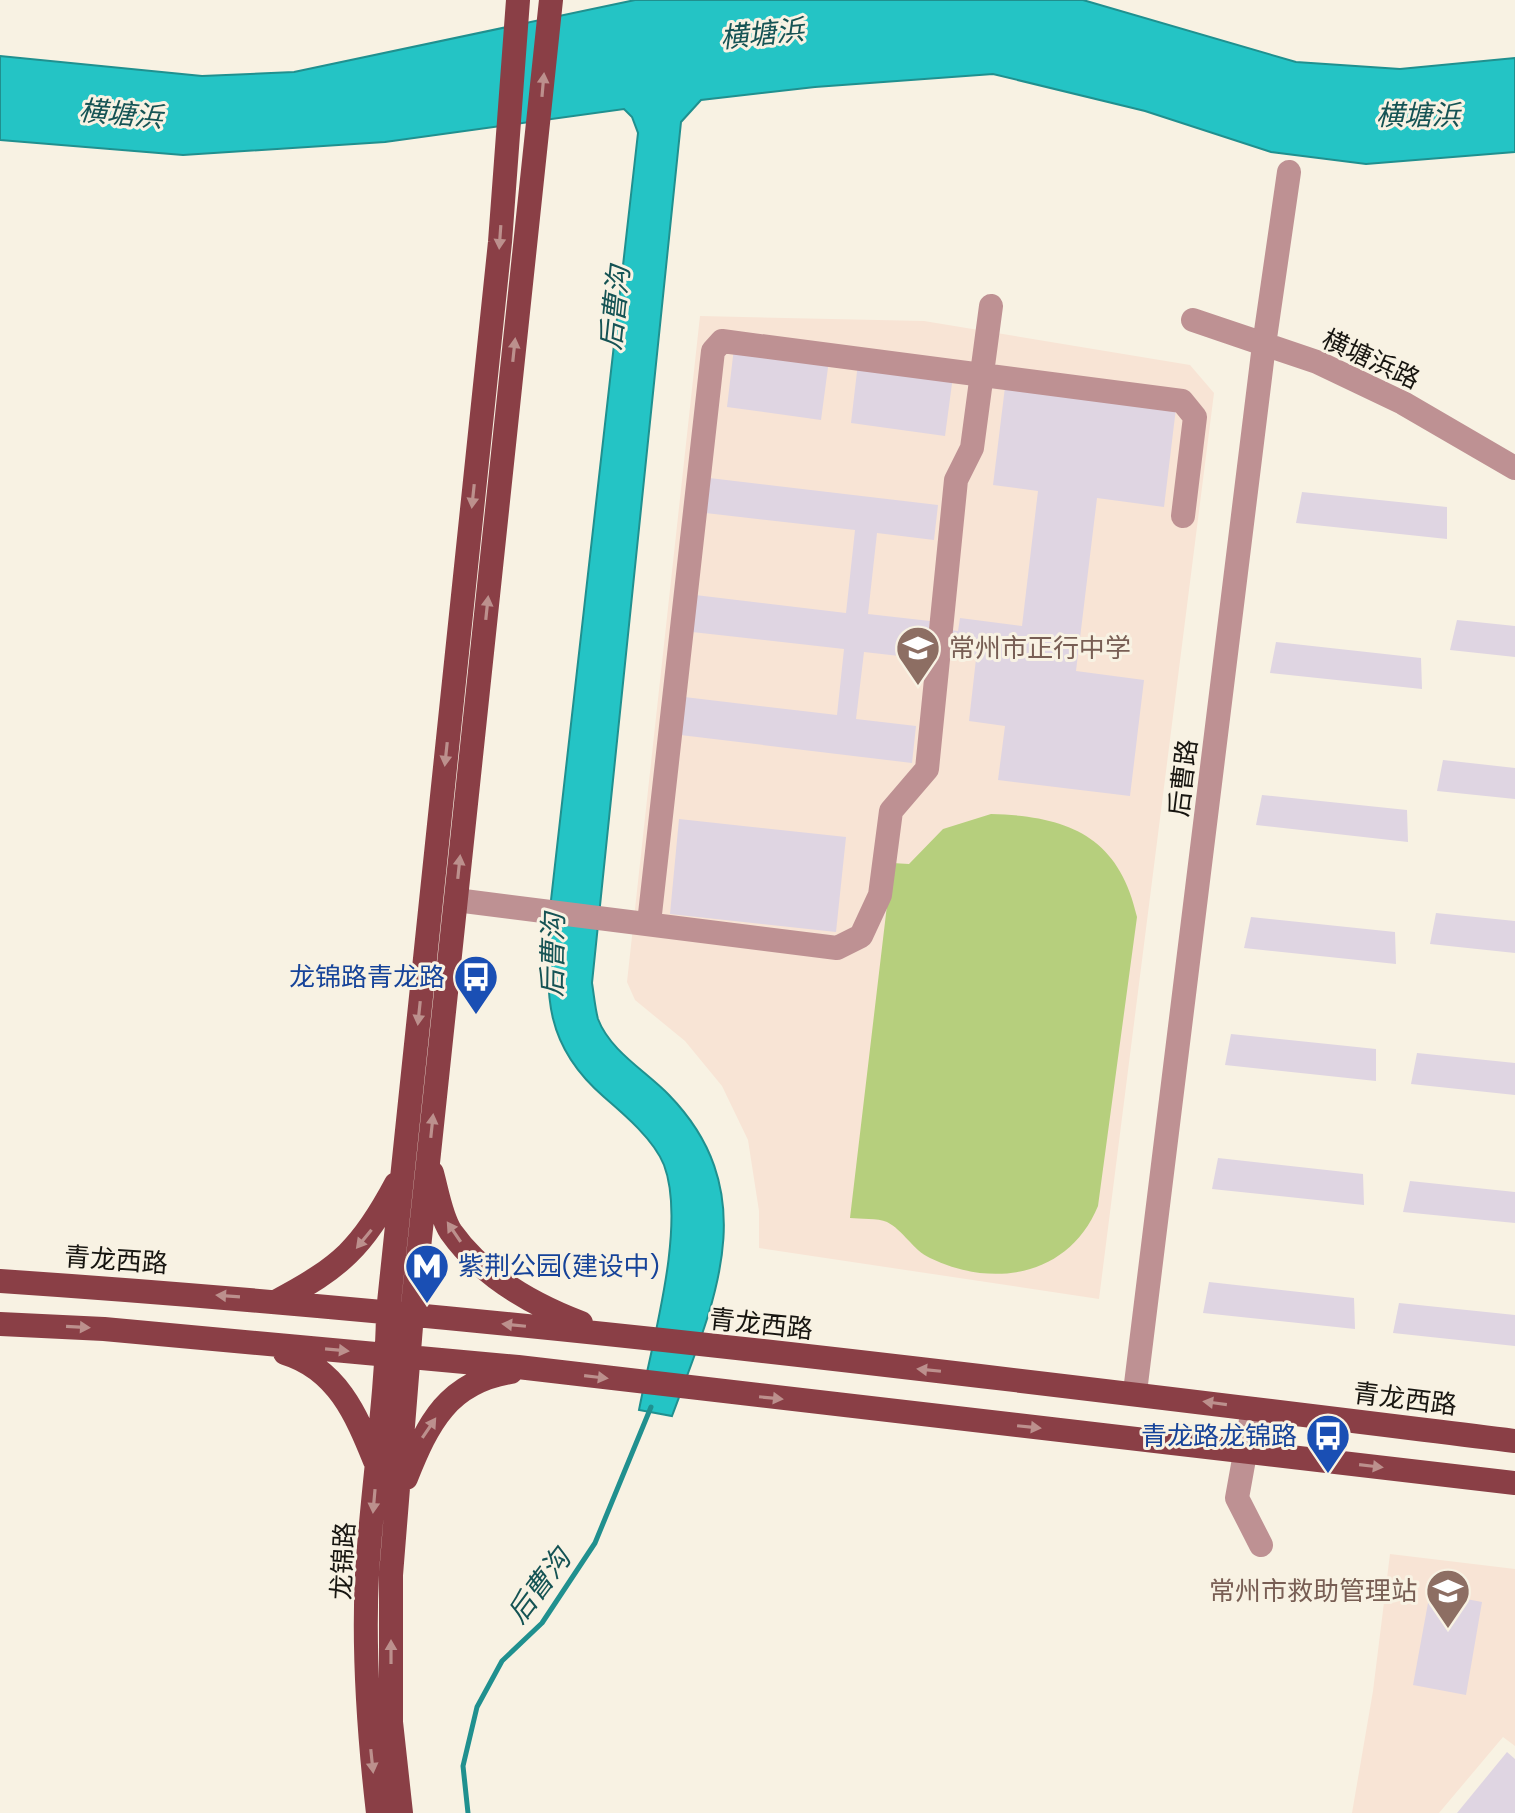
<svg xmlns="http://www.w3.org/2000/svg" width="1515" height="1813" viewBox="0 0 1515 1813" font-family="'DM Sans','Noto Sans SC',sans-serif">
<rect width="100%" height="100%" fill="#f8f2e3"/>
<path fill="#f8e4d5" d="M700,316L924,321L1190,365L1214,393L1099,1299L759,1248V1211L748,1140L722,1086L685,1041L635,1000L627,982Z
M1390,1554L1515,1569V1746L1503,1737L1439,1813H1352L1373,1691Z"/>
<path fill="#b6cf7d" d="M991,814C1068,816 1119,836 1137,917L1098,1206C1069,1276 994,1289 930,1258C913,1250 903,1230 887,1222C878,1218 860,1219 850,1218L892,863L909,864L943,829Z"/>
<path fill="#24c4c5" stroke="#20908f" stroke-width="2" d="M635,0H1083L1296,62L1400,69L1515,58V152L1366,164L1271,152L1145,111L993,74L815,87L701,100L681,122L592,983C594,995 595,1008 598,1019C610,1051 647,1072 669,1095C766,1195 713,1305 672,1416L639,1410C651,1346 687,1226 664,1165C654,1140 625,1115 604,1097C539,1041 547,988 550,909L638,133L632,117L624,109L385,142L183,155L0,140V56L202,76L294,72Z"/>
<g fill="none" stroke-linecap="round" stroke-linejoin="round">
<path stroke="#20908f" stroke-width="5" d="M468,1813L463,1766L477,1707L502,1661L542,1623L595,1543L651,1407"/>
</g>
<path fill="#dfd5e2" d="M734,348L829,360L821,420L727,407Z
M858,363L953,376L945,436L851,423Z
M1005,387L1176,408L1164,507L1097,498L1076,671L1144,680L1130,796L998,780L1005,726L969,721L976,659L926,653V659L864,652L856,719L916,726L912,763L672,734L676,696L837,715L844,649L683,631L687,594L846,613L855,530L697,512L701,477L938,505L934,540L877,533L868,614L930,621L929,627L958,631L960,618L1022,626L1038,491L993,485Z
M1302,492L1447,507V539L1296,523Z
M1457,620L1515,626V657L1450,650Z
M1276,642L1421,658L1422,689L1270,673Z
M1443,760L1515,768V799L1437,791Z
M1262,795L1407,810L1408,842L1256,825Z
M679,819L846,837L836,932L670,914Z
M1436,913L1515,921V953L1430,944Z
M1251,917L1395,932L1396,964L1244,948Z
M1231,1034L1376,1049V1081L1225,1065Z
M1417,1053L1515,1063V1095L1411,1084Z
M1218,1158L1363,1174L1364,1205L1212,1189Z
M1410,1181L1515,1192V1223L1403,1212Z
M1209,1282L1354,1298L1355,1329L1203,1313Z
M1399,1303L1515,1315V1346L1393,1333Z
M1430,1592L1482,1602L1466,1695L1413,1685Z
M1507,1752L1515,1759V1813H1457Z"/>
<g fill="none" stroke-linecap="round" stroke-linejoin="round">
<path stroke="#be9193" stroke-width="24" d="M1193,320L1317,362L1403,403L1515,468
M456,900L837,948L861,936L880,895L891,811L927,769L956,480L972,448L991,306
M649,923L713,351L722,341L1182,401L1195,417L1183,516
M1135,1392L1264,345L1289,172
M1253,1409L1237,1498L1261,1545"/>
<path stroke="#8a3f46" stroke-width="24" d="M432,1173C437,1191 441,1217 451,1232C483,1277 531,1304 581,1323
M0,1281C507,1315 1011,1379 1515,1441
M277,1301C341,1267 362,1248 396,1184
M0,1324L104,1329L518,1367L1515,1483
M285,1353C337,1369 356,1414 375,1461
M406,1478C428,1423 448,1382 511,1372
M378,1813C369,1735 363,1653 367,1575C372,1487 387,1400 388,1312L500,242L518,0
M401,1813L391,1722V1575L412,1314L551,0"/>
</g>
<defs><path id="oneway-solid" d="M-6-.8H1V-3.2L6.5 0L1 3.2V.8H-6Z" transform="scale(2)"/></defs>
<g fill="#bc908d">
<use href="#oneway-solid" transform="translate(543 85) rotate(-85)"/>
<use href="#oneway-solid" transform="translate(500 237) rotate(94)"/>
<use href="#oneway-solid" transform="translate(514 350) rotate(-84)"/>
<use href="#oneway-solid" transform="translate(473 496) rotate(96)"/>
<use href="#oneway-solid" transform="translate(487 608) rotate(-84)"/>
<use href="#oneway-solid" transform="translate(446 754) rotate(96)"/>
<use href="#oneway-solid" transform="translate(459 867) rotate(-84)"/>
<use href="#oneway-solid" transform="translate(419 1013) rotate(96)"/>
<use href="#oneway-solid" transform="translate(432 1126) rotate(-84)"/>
<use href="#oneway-solid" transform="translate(454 1232) rotate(-124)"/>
<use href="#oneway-solid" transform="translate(364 1239) rotate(129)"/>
<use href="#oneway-solid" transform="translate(228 1296) rotate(-176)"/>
<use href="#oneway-solid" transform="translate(514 1325) rotate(-174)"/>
<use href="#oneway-solid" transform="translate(78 1327) rotate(3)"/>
<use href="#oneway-solid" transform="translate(337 1350) rotate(5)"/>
<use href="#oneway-solid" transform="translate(929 1370) rotate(-174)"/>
<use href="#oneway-solid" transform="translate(596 1377) rotate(7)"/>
<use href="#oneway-solid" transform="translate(771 1398) rotate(6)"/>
<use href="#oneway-solid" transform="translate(1215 1403) rotate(-172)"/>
<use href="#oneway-solid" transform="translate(1029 1427) rotate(6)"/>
<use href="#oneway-solid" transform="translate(429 1428) rotate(-56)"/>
<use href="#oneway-solid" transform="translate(1371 1466) rotate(7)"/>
<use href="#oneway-solid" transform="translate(374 1501) rotate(95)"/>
<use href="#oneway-solid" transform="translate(391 1652) rotate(-90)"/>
<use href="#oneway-solid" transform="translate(372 1761) rotate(84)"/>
</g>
<defs>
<g id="school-pin" transform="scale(2.3)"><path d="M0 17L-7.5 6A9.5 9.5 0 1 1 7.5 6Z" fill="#8d6e63" stroke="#f8f2e3"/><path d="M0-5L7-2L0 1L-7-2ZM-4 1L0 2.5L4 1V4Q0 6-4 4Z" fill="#fff"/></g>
<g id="bus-pin" transform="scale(2.3)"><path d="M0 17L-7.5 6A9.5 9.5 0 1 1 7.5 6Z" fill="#1a4fb4" stroke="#f8f2e3"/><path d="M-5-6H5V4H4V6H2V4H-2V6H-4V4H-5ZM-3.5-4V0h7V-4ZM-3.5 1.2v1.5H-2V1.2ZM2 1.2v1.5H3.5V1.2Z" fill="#fff"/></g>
<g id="metro-pin" transform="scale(2.3)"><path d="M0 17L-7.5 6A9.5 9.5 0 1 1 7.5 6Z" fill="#1a4fb4" stroke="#f8f2e3"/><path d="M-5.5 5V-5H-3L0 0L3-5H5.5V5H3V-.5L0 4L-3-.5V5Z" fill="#fff"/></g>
</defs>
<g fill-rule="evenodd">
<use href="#school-pin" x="918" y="648"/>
<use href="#bus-pin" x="476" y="977"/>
<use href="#metro-pin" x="427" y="1266"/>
<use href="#bus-pin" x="1328" y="1436"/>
<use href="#school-pin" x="1448" y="1591"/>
</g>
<g text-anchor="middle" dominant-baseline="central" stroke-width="6" stroke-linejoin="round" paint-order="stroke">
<g font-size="26" fill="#171510" stroke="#f8f2e3">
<text transform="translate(1371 359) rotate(25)">横塘浜路</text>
<text transform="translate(1183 778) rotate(-83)">后曹路</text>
<text transform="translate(116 1260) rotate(4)">青龙西路</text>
<text transform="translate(761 1324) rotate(6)">青龙西路</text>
<text transform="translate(1405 1399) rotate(7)">青龙西路</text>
<text transform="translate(343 1561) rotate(-87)">龙锦路</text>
</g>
<g font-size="26" fill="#785e54" stroke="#f8f2e3" text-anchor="start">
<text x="949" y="648">常州市正行中学</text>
<text x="1417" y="1591" text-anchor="end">常州市救助管理站</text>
</g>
<g font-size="26" fill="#164399" stroke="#f8f2e3" text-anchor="end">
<text x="445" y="977">龙锦路青龙路</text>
<text x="458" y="1266" text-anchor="start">紫荆公园(建设中)</text>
<text x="1297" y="1436">青龙路龙锦路</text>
</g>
<g font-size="28" font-style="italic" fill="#155354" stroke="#f8f2e3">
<text transform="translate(762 34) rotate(-6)">横塘浜</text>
<text transform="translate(121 114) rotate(5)">横塘浜</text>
<text x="1418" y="115">横塘浜</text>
<text transform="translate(615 308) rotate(-84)">后曹沟</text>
<text transform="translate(553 955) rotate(-89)">后曹沟</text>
<text transform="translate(539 1586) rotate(-53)">后曹沟</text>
</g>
</g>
</svg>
